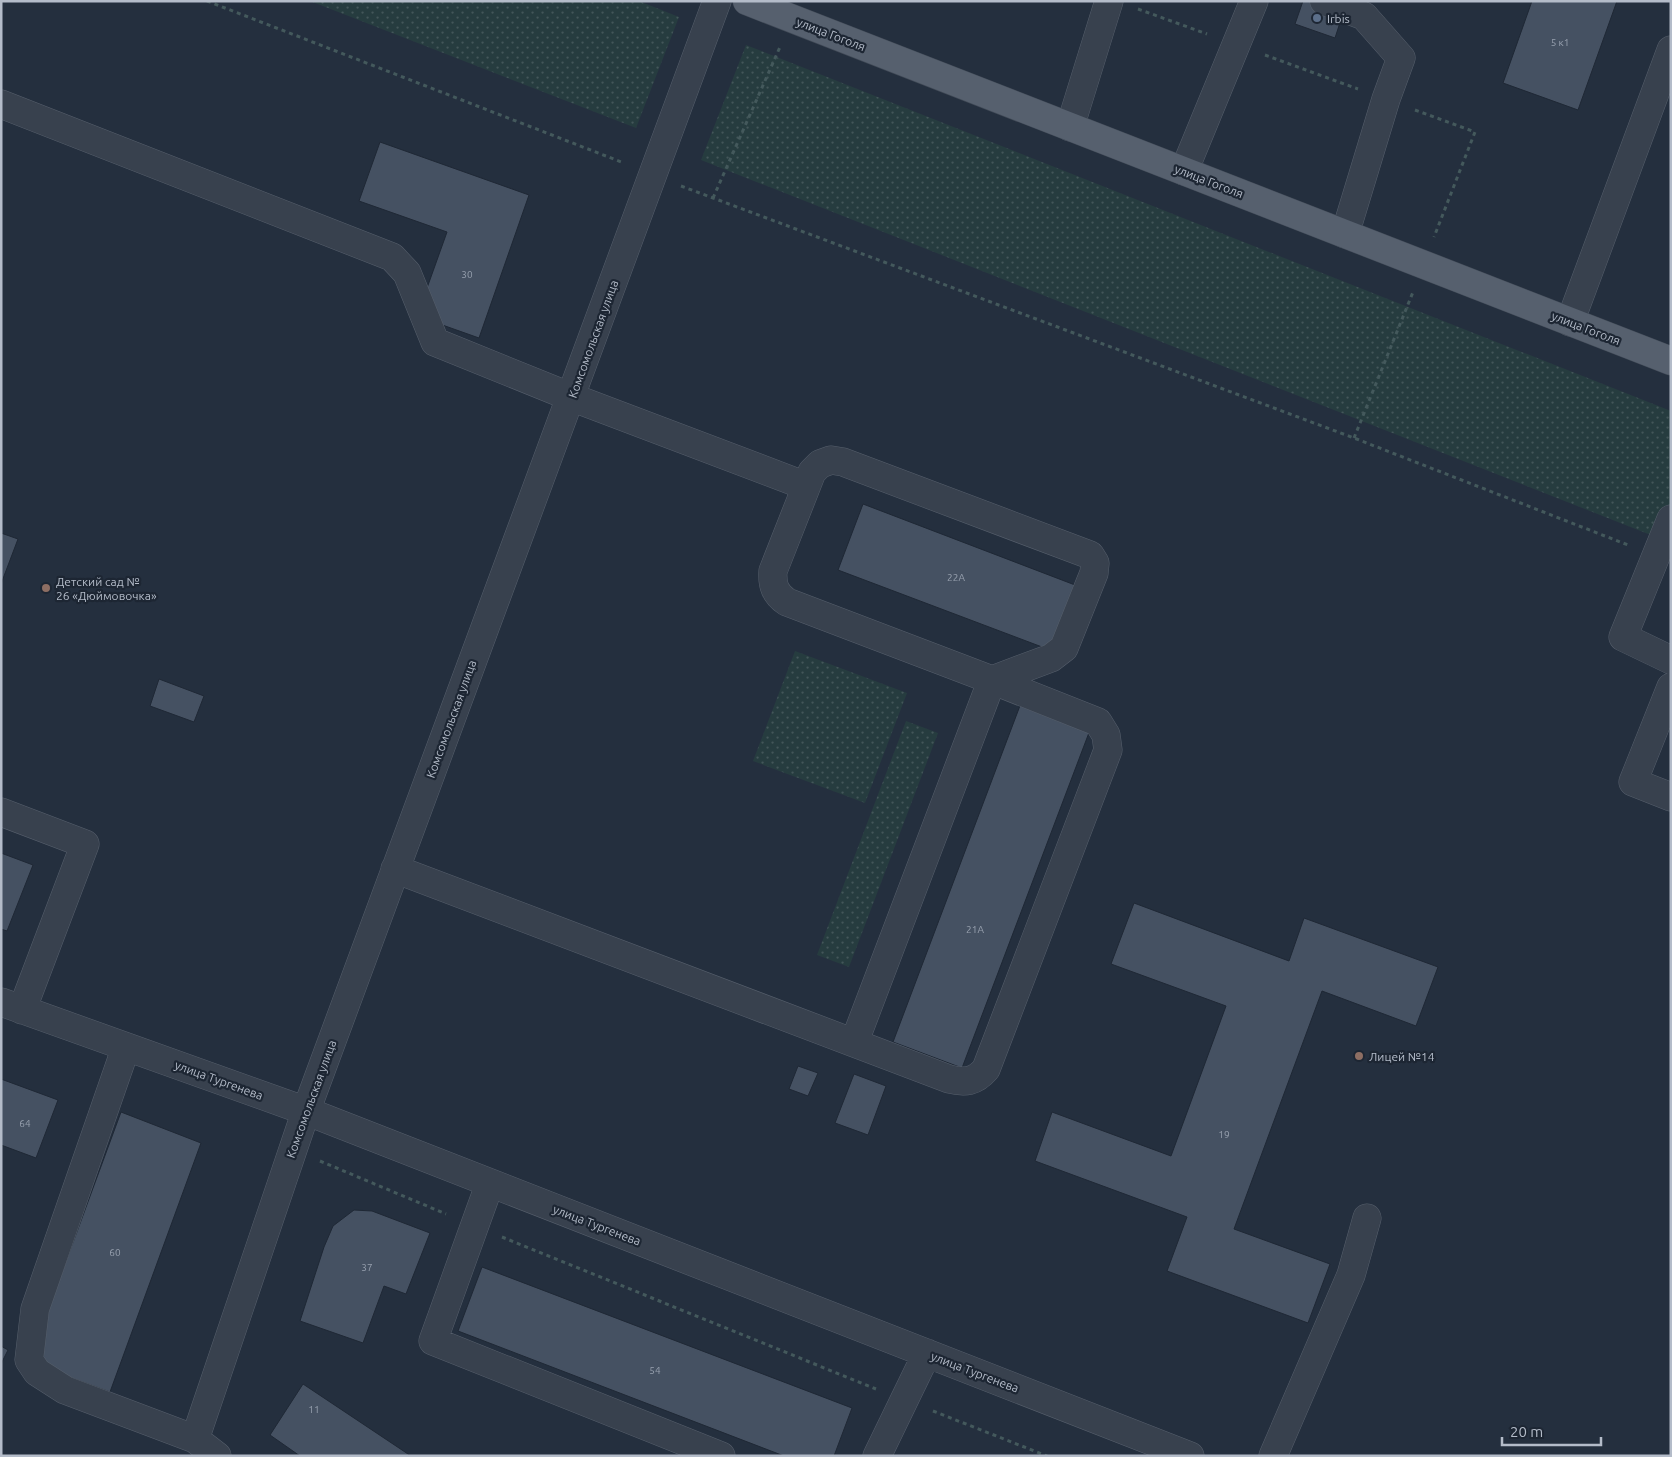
<svg xmlns="http://www.w3.org/2000/svg" width="1672" height="1457" viewBox="0 0 1672 1457" font-family="Ubuntu,sans-serif">
<defs>
<pattern id="grass-dots" width="8" height="8" patternUnits="userSpaceOnUse" patternTransform="scale(1.25)"><rect width="8" height="8" fill="#263c3f"/><path d="M2 2h.1M6 6h.1" fill="none" stroke="#435659" stroke-width="1.8" stroke-linecap="round"/></pattern>
</defs>
<rect width="100%" height="100%" fill="#242f3e"/>
<path fill="url(#grass-dots)" d="M310,1H639L679,17L636,128Z
M746,45L1671,411V543L701,160Z
M795,651L907,693L865,803L753,761Z
M906,721L938,733L849,967L817,955Z"/>
<path fill="#455162" stroke="#1f2835" d="M1303,1H1347L1335,38L1295,24Z
M1532,1H1617L1578,110L1503,83Z
M380,142L529,195L479,338L417,316L447,232L359,201Z
M863,504L1075,585L1050,650L838,570Z
M1,533L18,539L1,584Z
M159,679L204,696L194,722L150,706Z
M1021,703L1090,730L962,1068L893,1042Z
M1,853L33,865L7,931L1,929Z
M1134,903L1289,961L1304,918L1438,967L1416,1026L1322,991L1234,1229L1330,1264L1308,1323L1167,1271L1187,1217L1035,1161L1052,1112L1171,1156L1226,1006L1111,964Z
M798,1066L818,1073L808,1096L789,1089Z
M854,1074L886,1086L868,1135L835,1123Z
M1,1079L58,1100L36,1158L1,1145Z
M121,1112L201,1143L110,1392L29,1362Z
M354,1210L372,1211L430,1233L406,1294L384,1286L363,1343L300,1321L324,1247L333,1226Z
M482,1267L852,1408L834,1456H784L458,1331Z
M1,1346L8,1350L1,1364Z
M303,1384L411,1456H300L270,1435Z"/>
<g fill="none" stroke-linecap="round" stroke-linejoin="round">
<g stroke="#565f6c" stroke-width="29">
<path id="minor" d="M1324,1L1364,16L1401,58L1386,99L1345,234
M1,104L392,257L407,273L435,342L571,397L806,486
M1070,127L1109,1
M1184,171L1254,1
M1570,322L1671,50
M831,460L843,462L1090,555L1095,563L1094,573L1064,648L1051,658L992,680L787,602C775,594 772,585 773,571L812,472L820,464Z
M1671,519L1623,637L1671,660
M1671,687L1633,782L1671,797
M1,812L85,844L22,1010
M395,869L949,1079C965,1083 975,1082 986,1069L1108,750L1106,735L1098,722L992,680L854,1043
M1,1002L306,1111L1190,1456
M126,1047L35,1309L29,1360L37,1372L65,1390L195,1439L217,1456
M490,1183L433,1341L721,1456
M195,1439L306,1111L717,1
M877,1456L927,1353
M1273,1456L1351,1275L1367,1218"/>
</g>
<g stroke="#414a57" stroke-width="29">
<path id="major" d="M747,1L1671,361"/>
</g>
<path stroke="#44595c" stroke-width="3" stroke-dasharray="4 4" stroke-linecap="butt" d="M207,1L624,163
M1138,9L1207,34
M1265,55L1358,89
M1415,110L1475,132L1434,237
M681,186L1354,438L1628,545
M713,198L780,47
M1354,438L1413,292
M320,1161L446,1214
M502,1237L876,1389
M933,1411L1047,1456"/>
<use href="#minor" stroke="#38414e" stroke-width="28"/>
<use href="#major" stroke="#56606e" stroke-width="28"/>
</g>
<circle fill="#5c6f8a" stroke="#1d2633" stroke-width="2" cx="1317" cy="18" r="5"/>
<g fill="#8d6e63" stroke="#1d2633" stroke-width="2">
<circle cx="46" cy="588" r="5"/>
<circle cx="1359" cy="1056" r="5"/>
</g>
<g text-anchor="middle" dominant-baseline="central" stroke-width="4.5" stroke-linejoin="round" paint-order="stroke">
<g font-size="10" fill="#98a1af">
<text x="1560" y="42">5 к1</text>
<text x="467" y="274">30</text>
<text x="956" y="577">22А</text>
<text x="975" y="929">21А</text>
<text x="25" y="1123">64</text>
<text x="1224" y="1134">19</text>
<text x="115" y="1252">60</text>
<text x="367" y="1267">37</text>
<text x="655" y="1370">54</text>
<text x="314" y="1409">11</text>
</g>
<g font-size="12" fill="#b4bcc9" stroke="#1d2633" text-anchor="start">
<text x="1327" y="18">Irbis</text>
<text x="56" y="581">Детский сад №<tspan x="56" dy="14">26 «Дюймовочка»</tspan></text>
<text x="1369" y="1056">Лицей №14</text>
</g>
<g font-size="12" fill="#b4bcc9" stroke="#1d2633">
<text transform="translate(831 34) rotate(21)">улица Гоголя</text>
<text transform="translate(1209 181) rotate(21)">улица Гоголя</text>
<text transform="translate(1586 328) rotate(21)">улица Гоголя</text>
<text transform="translate(593 339) rotate(-70)">Комсомольская улица</text>
<text transform="translate(451 719) rotate(-70)">Комсомольская улица</text>
<text transform="translate(219 1080) rotate(20)">улица Тургенева</text>
<text transform="translate(311 1099) rotate(-70)">Комсомольская улица</text>
<text transform="translate(597 1225) rotate(21)">улица Тургенева</text>
<text transform="translate(975 1372) rotate(21)">улица Тургенева</text>
</g>
</g>
<rect width="1672" height="1457" fill="none" stroke="#b4bcc9" stroke-width="5"/>
<path d="M1502 1437v8h99v-8" fill="none" stroke="#b4bcc9" stroke-width="2.5"/>
<text x="1510" y="1437" font-size="15" fill="#b4bcc9" stroke="#1d2633" stroke-width="4" paint-order="stroke">20 m</text>
</svg>
